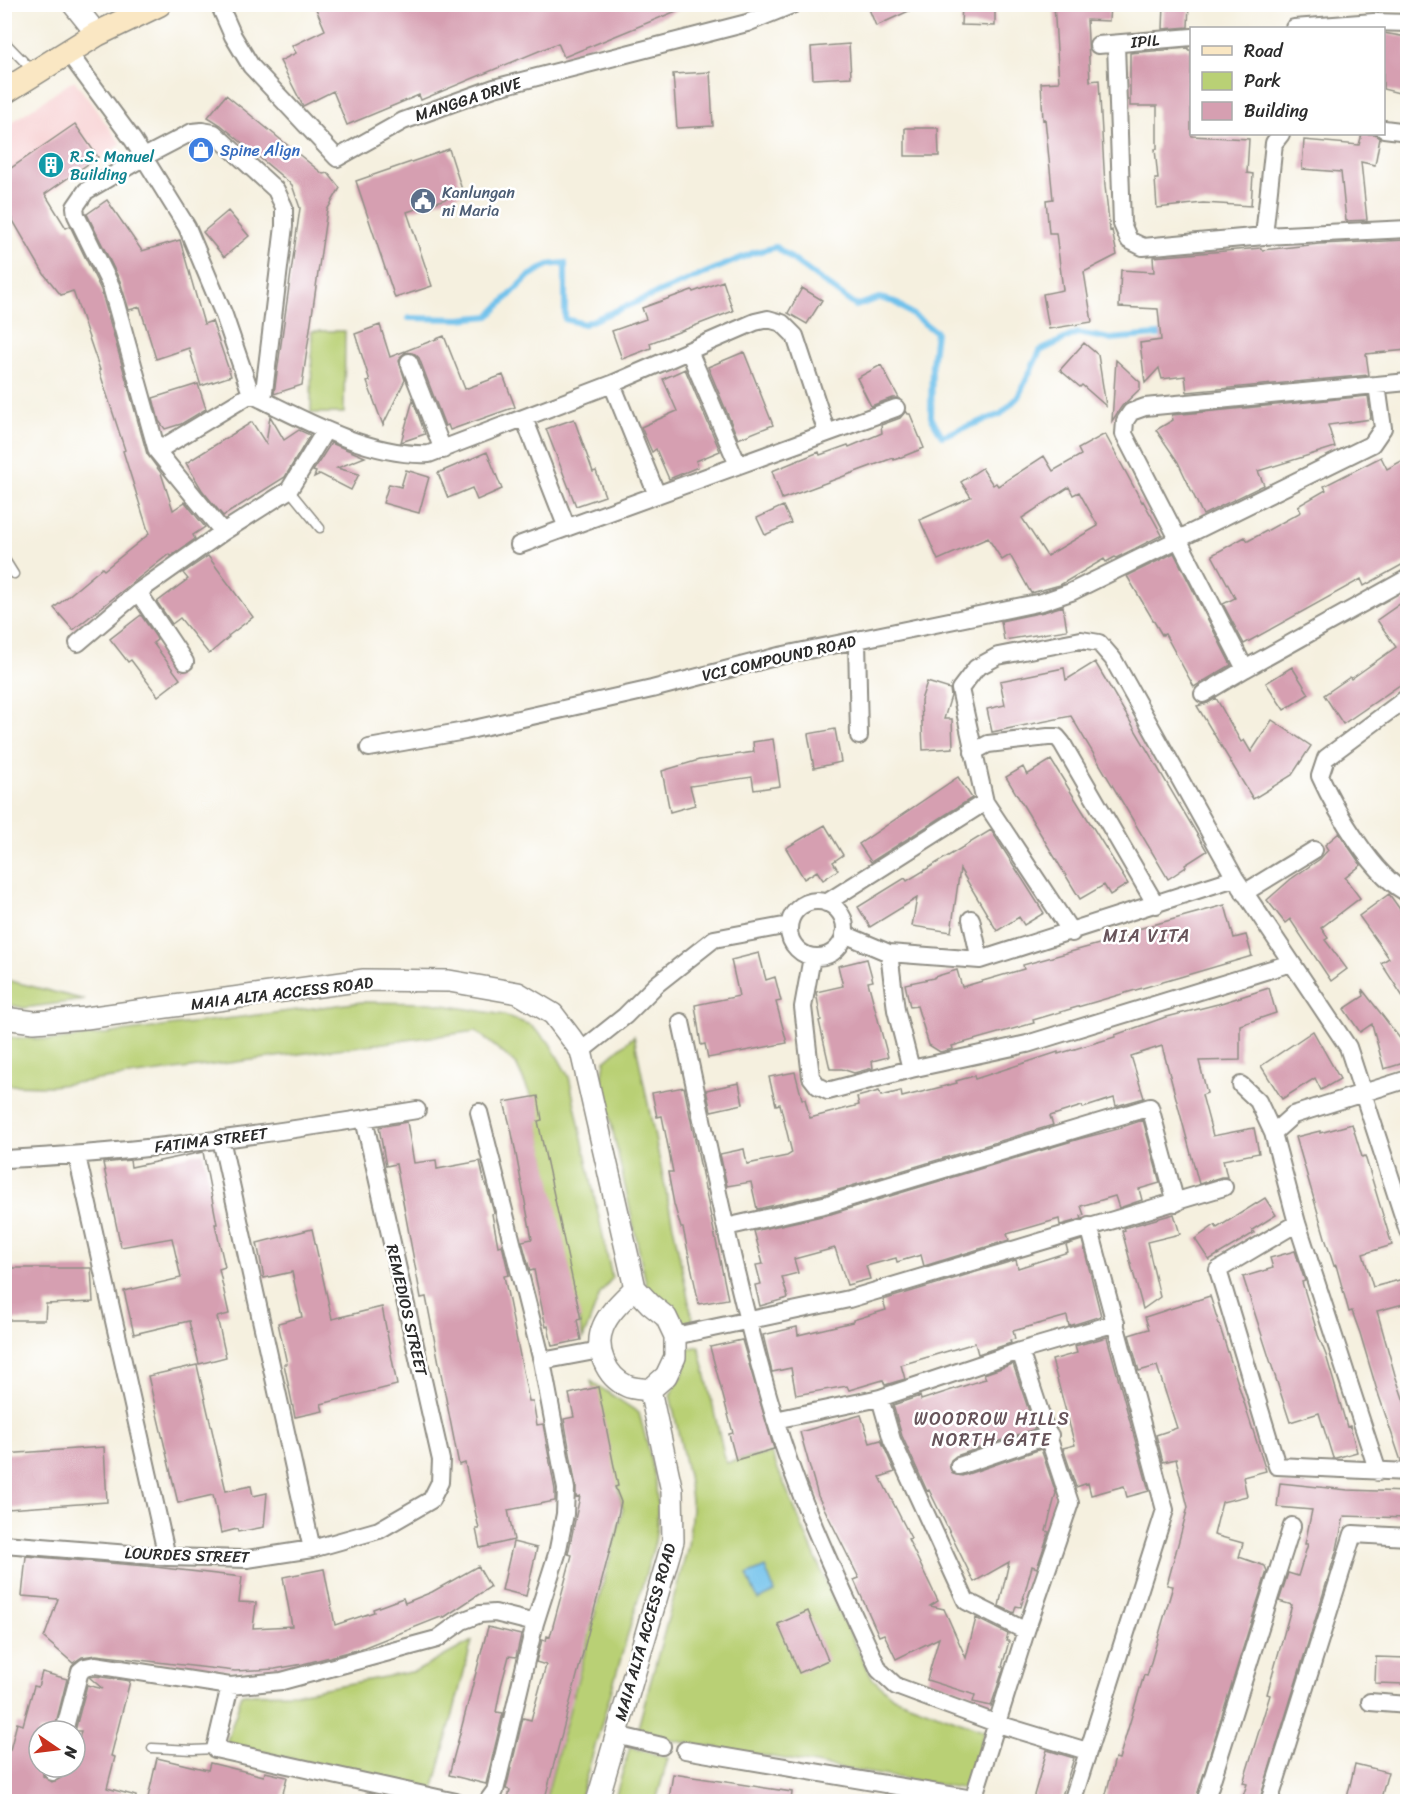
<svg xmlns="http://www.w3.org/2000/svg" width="1412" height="1806" viewBox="0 0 1412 1806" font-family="Sriracha,sans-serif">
<rect width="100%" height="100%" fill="#fff"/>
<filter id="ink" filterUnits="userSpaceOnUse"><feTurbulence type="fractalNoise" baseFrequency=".0167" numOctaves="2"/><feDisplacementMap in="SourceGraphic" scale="12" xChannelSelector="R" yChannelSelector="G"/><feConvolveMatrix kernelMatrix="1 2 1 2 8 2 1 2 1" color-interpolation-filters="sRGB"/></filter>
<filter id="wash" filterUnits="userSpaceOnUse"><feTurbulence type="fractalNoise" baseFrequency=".008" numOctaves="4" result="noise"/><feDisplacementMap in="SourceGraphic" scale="24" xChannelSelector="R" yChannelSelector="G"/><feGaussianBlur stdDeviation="1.35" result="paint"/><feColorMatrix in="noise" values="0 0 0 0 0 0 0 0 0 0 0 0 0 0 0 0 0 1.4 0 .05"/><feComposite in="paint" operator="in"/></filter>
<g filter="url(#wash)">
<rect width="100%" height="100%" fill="#f5f0df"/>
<path fill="#f7cfd0" d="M74,80L121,144L5,224V127Z"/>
<path fill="#b9d075" stroke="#727e50" stroke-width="1.5" d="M312,331H345L344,413H311Z
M5,980H7L85,1000L24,1008L5,1004Z
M362,1002L431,1003L504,1015L530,1025L549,1042L569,1077L612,1278L600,1294L583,1339L533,1101L516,1064L476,1031L51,1086L5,1085V1037L56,1040Z
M634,1036L693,1322L684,1324L670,1307L648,1292L602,1081L605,1061Z
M699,1346L726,1463L771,1453L840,1615L873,1679L893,1697L985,1731L966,1789L675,1741L637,1731L688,1546L692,1509L688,1476L670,1395L683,1374L688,1349Z
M591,1381L639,1413C651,1458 663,1495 655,1542L579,1801L545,1802L623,1509Z
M472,1641L433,1791L226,1744L242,1694L298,1693L417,1671Z
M630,1747L668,1758L656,1801H614Z"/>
<path fill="#6fc1eb" stroke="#4d768b" stroke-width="1.5" d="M765,1567L775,1592L758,1600L747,1575Z"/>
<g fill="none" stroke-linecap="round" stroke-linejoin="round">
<path stroke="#6fc1eb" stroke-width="6" d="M409,318L460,319L489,316L529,276L548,265L565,263V319L584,324L753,253L776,247L856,306L879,298L895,302L936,332L932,365L931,417L942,436L1001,414L1018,397L1040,351L1077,333L1110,339L1168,334"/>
</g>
<g id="blocks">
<path fill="#d69fb1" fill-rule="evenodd" d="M314,4H690L691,5L564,57L558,43L421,100L419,95L347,125L333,91L303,106L280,61L296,53L292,46L325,30Z
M867,4H924L876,26Z
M962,4H995V26L961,25Z
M1054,4H1110L1109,21L1087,20L1090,81L1099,80L1105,186L1110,231L1112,230L1117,255L1084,272L1092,322L1049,329L1043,294L1063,290L1056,233H1049L1046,200L1053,199L1045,119L1043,120L1041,83L1059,82Z
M1164,4H1189L1188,27L1163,29Z
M1383,33L1407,37V95L1383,89Z
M849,44L851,77L813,79L811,47Z
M1188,48V50H1191V134L1192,136L1249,139L1247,173L1253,174L1251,206L1203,203L1157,208L1155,179H1158L1155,149H1157V106H1130V53Z
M710,72L713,126L677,128L673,74Z
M226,95L323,174L328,173L340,188L327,210L302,385L274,394L300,208L292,185L221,125L208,117Z
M75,124L98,157L45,194L66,228L70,226L101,290L147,454L161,473L173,510L185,502L205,527L193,535L195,539L171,556L169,554L73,630L54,608L102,568L104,570L149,534L123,451L125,450L99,370H100L73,291L61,295L44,274L11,217L4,222V173Z
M905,128H938L939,156H905Z
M1362,134H1375L1380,138L1375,165L1361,162L1367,220L1346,221L1341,172L1302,169L1304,140L1359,145Z
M449,149L463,193L407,212L432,286L395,298L356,181Z
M107,200L142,251L180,240L204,324L212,321L231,376L201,386L189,348L156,359L140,307L129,310L120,281L87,214Z
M228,211L249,236L224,257L203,232Z
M1407,240V350L1366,354L1369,375L1187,392L1185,376L1162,379L1159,368L1145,383L1140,343L1161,340L1158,309L1119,307L1121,270L1154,272L1153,257L1261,248L1262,250L1319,244Z
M723,281L733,311L650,343L651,348L622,359L612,331L646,319L642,308L692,290L693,292Z
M802,288L822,300L807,324L788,313Z
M380,325L390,357L444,336L465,389L503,375L515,407L450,430L448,425L445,426L419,358L415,354L406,352L401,356L399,361L405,380L383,425L367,382L370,381L355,334Z
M1084,343L1098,355L1106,406L1082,385L1080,387L1060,370Z
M744,352L773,425L738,439L708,367Z
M1116,360L1140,382V389L1122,406L1112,421Z
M881,365L899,398H892L871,406L857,378Z
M685,369L720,451L696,461L698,467L669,479L656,449L652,452L641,427L677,411L663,379Z
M198,384L206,409L181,424L165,429L159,421L153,398Z
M1368,396L1371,419L1328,425L1335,447L1258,471L1264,485L1203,515L1178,462L1156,430L1173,420L1172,415Z
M413,400L425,434L401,442Z
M906,411L908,414H910L924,448L894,460L893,458L782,499L772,471L819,452L820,455L848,445L849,447L882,433L881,425L900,418Z
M270,416L284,440L299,430L310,435L285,477L223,516L202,490L186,463L252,422L266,444Z
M574,419L593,472L596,471L605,496L576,506L546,429Z
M1105,434L1142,502L1143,501L1162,535L1116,558L1115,557L1106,562L1104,559L1060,585L1031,593L1010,555L1002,560L988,538L938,560L920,520L971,497L961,482L982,468L993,485L996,483L998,486L1044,456L1053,471L1081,455L1078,449ZM1069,487L1073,495L1079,492L1098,526L1047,556L1022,518Z
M331,443L365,457L337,468L359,474L351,490L320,474L314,477L316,472L313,471Z
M487,452L502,489L477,500L472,488L448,498L438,473Z
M1381,457L1387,469L1407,458V562L1364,586L1361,579L1244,644L1223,604L1235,598L1212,555L1245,537L1248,541L1301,512L1298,506L1326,490L1324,486Z
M406,470L429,477L419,513L383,503L389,484L401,487Z
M783,506L791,523L765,535L757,518Z
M1174,553L1231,665L1194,687L1165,634L1162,635L1127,576Z
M208,556L253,617L228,636L229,637L209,654L180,618L172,624L157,602L188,579L183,573Z
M1407,599V680L1343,724L1324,695L1350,677L1351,679L1396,647L1377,620Z
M1063,606L1067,630L1004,640L1001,621L1044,612Z
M141,615L156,637L157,640L153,643L180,679L158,696L131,660L128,662L110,639Z
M1095,662L1207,851L1185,865L1186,867L1168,879L1071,716L992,732L987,709L1005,705L1000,681L1064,668L1066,680Z
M1292,667L1309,694L1284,710L1266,683Z
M927,682L950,689L951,696L944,719H952L953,748L923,750L921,700Z
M1216,698L1241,742L1244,740L1251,752L1272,720L1311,746L1292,775L1253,799L1197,706L1208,703Z
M835,729L841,762L814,768L808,734Z
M773,739L780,786L754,790L752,777L690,786L695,805L670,812L662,771L699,760L754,752L753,742Z
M1051,760L1128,884L1110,895L1104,885L1080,899L1006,777L1023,767L1027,775Z
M958,777L972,798L871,862L859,844Z
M825,825L843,855L833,862L838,870L823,880L817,871L804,879L786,848Z
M991,830L1044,913L1024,925L1019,917L997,931L960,869L951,932L912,926L917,898L870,927L858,907L905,878L907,881Z
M1339,833L1361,865L1345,878L1360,898L1321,928L1328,938L1325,940L1347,969L1331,981L1290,919L1285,923L1267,900L1291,879L1320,859L1328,850L1325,845Z
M1389,894L1407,919V1003L1381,963L1389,958L1359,916Z
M1225,905L1234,938L1246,935L1252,956L1033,1020L1034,1023L952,1046L953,1049L940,1052L929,1045L917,1006L910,1007L905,984L934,978V977L957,970L962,987L1024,969L1023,965L1139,933L1138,929Z
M759,953L766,980L775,977L781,1001L776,1002L787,1043L708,1058L705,1044L701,1045L695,1005L739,996L731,960Z
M867,959L873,981L868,982L888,1057L872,1061L873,1068L854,1073L842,1069H830L819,1021L821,1020L816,992L843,986L838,966Z
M1269,988L1276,1013L1240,1025V1060L1199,1061L1207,1093L1202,1095L1213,1136L1254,1128L1259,1153L1223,1160L1227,1177H1221L1199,1184L1162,1046L1131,1056L1144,1098L1116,1106L1114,1098L1083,1108L1082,1106L1050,1116L1053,1125L825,1194L757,1209L751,1182L727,1186L720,1154L744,1149L747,1164L787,1156L792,1153L780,1104L776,1105L769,1077L795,1072L802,1099H805L810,1118L859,1105L857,1097L879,1091L881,1096L901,1091L902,1097L957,1083L956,1081L974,1076L975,1079L1058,1052V1054L1115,1037V1035L1163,1018L1218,1004Z
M1362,989L1402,1041L1407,1062L1384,1069L1372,1024L1360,1032L1344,1009L1364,996Z
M1313,1031L1340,1079L1321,1090L1315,1078L1282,1099L1261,1066Z
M739,1083L743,1104L711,1111L706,1090Z
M684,1087L728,1299L699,1304L683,1228H681L674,1204L668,1172H673L662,1116L657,1117L652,1093Z
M538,1096L542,1120L538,1121L545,1154L581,1319L577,1320L581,1340L552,1346L548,1326L546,1327L534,1270L530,1271L522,1241L532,1239L512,1133L504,1102Z
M1143,1120L1160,1183L1139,1189L1142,1200L1119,1208L1115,1196L1081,1206L1084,1215L1081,1216L1082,1219L1060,1225L1059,1219L1007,1234L1009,1240L924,1266L921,1255L897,1262L896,1258L866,1266L870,1279L847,1285L835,1248L794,1259L798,1273L782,1277L788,1298L760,1306L755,1285L761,1284L756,1265L763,1264L754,1231L831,1214L1079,1139L1122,1128V1127Z
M407,1122L414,1163L436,1160L437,1169L480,1161L485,1184H486L494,1213L492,1214L498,1246L502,1245L509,1275L504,1276L529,1401H533L537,1425L543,1424L555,1490V1501L508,1510L514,1540L480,1548L476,1529H479L465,1463L459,1465L426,1297L421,1298L396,1164L386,1166L379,1127Z
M1352,1124L1362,1157L1365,1156L1392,1245L1363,1254L1373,1287L1407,1278V1303L1377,1311L1395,1375L1407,1410V1461H1401L1376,1387L1360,1333L1352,1311L1349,1312L1336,1265L1334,1266L1326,1241L1296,1137L1320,1131V1133Z
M203,1152L217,1224H215L225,1267L219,1269L229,1314L217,1317L226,1357L199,1364L189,1321L134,1334L124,1291L181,1278L172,1238L121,1247L103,1163L130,1160L131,1167Z
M1265,1198L1276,1215L1252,1230L1254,1233L1209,1260L1195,1239L1215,1225L1217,1228Z
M1174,1214L1180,1234L1147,1242L1160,1297L1143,1309L1122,1231L1125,1230L1124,1228Z
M312,1229L332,1319L382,1307L397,1385L321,1404L323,1411L295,1417L284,1364H287L278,1323L302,1317L292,1272L264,1278L257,1243Z
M1082,1240L1101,1316L1069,1326L1067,1316L1013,1331L1015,1339L1010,1340L1011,1343L978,1354L975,1343L901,1365L905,1379L885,1385L883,1380L849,1390L847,1386L796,1395L791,1368L772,1372L763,1335L797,1327L798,1335L853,1322V1320L886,1310L883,1300L1016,1260L1018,1268L1068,1252L1066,1245Z
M1295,1251L1305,1281L1302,1282L1318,1335L1326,1355L1347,1427L1350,1426L1357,1452L1336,1458H1333L1319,1413L1290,1422L1243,1277L1273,1268L1270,1258Z
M4,1268H91L93,1302L46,1304L45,1320H4Z
M1210,1296L1266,1471L1243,1477L1247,1496L1222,1502L1214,1535L1243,1543L1239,1557L1265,1566L1267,1571L1195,1802H1104L1115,1758L1119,1759L1144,1675L1147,1676L1173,1586L1167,1585L1188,1507L1176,1459L1163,1462L1156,1435L1177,1428L1157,1366L1139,1371L1129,1335L1149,1329L1145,1317Z
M1107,1337L1149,1491L1127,1497L1124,1486L1091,1495L1088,1483L1076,1487L1063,1448L1075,1445L1052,1360L1077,1353L1075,1346Z
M742,1340L774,1449L736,1460L729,1434L733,1433L710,1347Z
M1013,1364L1035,1429L956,1456L951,1460L949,1465L953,1474L962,1476L1041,1449L1056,1493L1046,1531L1049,1532L1037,1568L1032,1566L1021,1607L1016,1606L1014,1613L999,1606L1009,1562L974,1582L929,1490L927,1491L902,1436L893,1405L920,1396L921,1400L982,1380L986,1379L984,1374Z
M197,1365L226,1491L251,1486L253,1496L267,1493L264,1527L238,1532L237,1529L221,1533L213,1495L178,1503L148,1376Z
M598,1387L618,1486L615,1487L621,1502L614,1534L544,1802H507L510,1790L506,1789L523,1718L531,1720L546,1665L536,1662L542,1640L546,1641L547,1636L550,1637L572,1555L568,1554L580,1496L576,1497V1487L564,1419L574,1417L569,1394Z
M861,1415L870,1443L881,1440L895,1472L880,1477L911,1538L908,1539L938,1601L930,1606L944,1609L966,1658L976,1618L1008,1634L1006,1641H1009L1002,1667H1004L991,1706L973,1702L975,1695L927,1680L939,1638L896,1659L884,1634L879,1636L854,1580L859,1578L818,1496L800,1432Z
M104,1447L107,1502L7,1509L4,1454Z
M1280,1483L1348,1490L1407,1492V1518L1344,1516L1337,1549L1259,1802H1241L1247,1784L1243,1783L1270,1695L1267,1694L1292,1605L1279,1601L1288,1573L1298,1576L1308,1544H1305L1312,1510L1277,1507Z
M513,1542L537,1548L526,1596L502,1590Z
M26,1556L146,1566L242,1577L239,1602L256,1603L253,1628L292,1626L283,1577L324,1569L335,1625L374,1612L373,1609L403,1598L405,1603L432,1592L478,1566L490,1587L443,1618V1616L360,1649L303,1664L275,1669L235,1671L96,1655L82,1657L73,1663L44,1638L58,1599L22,1596Z
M808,1611L828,1660L799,1673L778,1624Z
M488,1627L521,1635L516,1657L509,1656L501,1686L496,1712L503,1713L486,1784L449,1775Z
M1376,1657L1407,1658V1684L1375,1683Z
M42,1672L67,1679L54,1731H39V1767H43V1776L52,1782L61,1778L64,1767H75V1756L81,1731H75L87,1685L103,1689L89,1677L95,1676L130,1681L111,1756L115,1757L107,1788L136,1796V1802H26L4,1795V1762L8,1749L10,1750L17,1723L23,1725L34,1686L38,1687Z
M1047,1750L1074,1758L1060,1802H1032Z
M157,1758L208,1770L210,1763L264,1776L265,1772L287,1777L281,1802H147Z
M1355,1764L1388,1772L1380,1802H1346Z
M673,1774L792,1792L791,1802H684L669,1799Z"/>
</g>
</g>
<g filter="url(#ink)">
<use href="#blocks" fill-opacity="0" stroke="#908e85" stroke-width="1.5"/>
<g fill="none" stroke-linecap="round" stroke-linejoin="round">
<g stroke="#908e85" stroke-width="11">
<path id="service" d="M4,41L34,72
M289,490L320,528
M4,558L14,574
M152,1748L193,1750L215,1749"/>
</g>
<g stroke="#908e85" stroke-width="20">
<path id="minor" d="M219,4L233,36L251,66L337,158L403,121L494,88L747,23L794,4
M1294,28L1374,22L1408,23
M1116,44L1122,224L1129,240L1143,247L1264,236L1408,229
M1098,45L1192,37
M68,52L133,140L187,227L224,315L251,394C303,420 370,457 429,454L612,384L755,322L768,319L782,323L795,336L827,433
M1384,129L1408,132
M1264,236L1274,143L1281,134
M689,351L738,465
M409,362L443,450
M612,384L657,495
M524,418L567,528
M157,451L251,394
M223,532L157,451L111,286L76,215L75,207L86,191L144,157L192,132L202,131L214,133L276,190L284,207V226L263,400
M519,545L896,408
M138,592L185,662
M857,640L859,736
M78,643L138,592L223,532L289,490L325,431
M1245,669L1124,434L1125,421L1131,412L1145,407L1408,382
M1203,694L1245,669L1408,578
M1408,697L1326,758L1320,776C1335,809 1374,878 1408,893
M369,748L465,731L652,689L779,656L1042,602L1071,592L1372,444L1383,428L1377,385
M973,752L988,744L1048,737H1057L1062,743L1156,905
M1244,893L1314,850
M789 929a28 28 0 1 1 56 0a28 28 0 1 1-56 0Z
M826,903L985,802
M971,919L980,960
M1072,933L985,802L960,689L976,668L998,656L1081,640L1099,643L1113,659L1235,878L1348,1047L1408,1231
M844,934L889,953L980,960L1235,878
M889,953L896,1010L911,1069
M812,957L803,1007L811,1077L818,1086L828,1091L911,1069L1027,1044L1291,963
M681,1022C710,1154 736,1289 775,1419C801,1506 841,1588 879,1670L896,1686L998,1724L1087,1751
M581,1051L625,1016L657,984L714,939L789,925
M1241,1085L1258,1101L1273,1133L1297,1223L1378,1472
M479,1112L542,1361L566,1489L565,1514L557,1554L535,1623L495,1791L487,1802
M1273,1133L1293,1115L1408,1079
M221,1139L312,1549
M77,1156L167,1557
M4,1159C143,1153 281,1132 417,1110
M1297,1223L1218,1270L1277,1466L1408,1472
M726,1227L828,1204L1150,1107L1176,1203
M675,1336L849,1299L1224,1187
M542,1361L600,1350
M880,1398L892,1440L966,1601L1026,1631
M775,1420L880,1398L1020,1351L1116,1323
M959,1466L1050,1435
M4,1544L167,1557L247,1559L312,1549L379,1530L431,1500L440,1482L441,1460L364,1119
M230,1686L215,1749L456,1802
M1370,1702L1408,1705
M64,1731L80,1671L85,1667L95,1665L230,1686L282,1681L437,1639L462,1621L480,1614L495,1613L535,1623
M616,1735L662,1746
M685,1750L973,1799L1026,1631L1070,1503L1020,1351
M53,1772L54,1767
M1072,1802L1165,1510L1089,1226
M1205,1802L1292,1526
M1269,1802L1353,1534L1408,1537"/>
</g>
<g stroke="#908e85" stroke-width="24">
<path id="tertiary" d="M73,4L97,34
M4,1018L34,1022L86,1018L364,980L449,981L518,993L553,1014L581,1051L635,1288L650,1304L666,1317L675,1336V1357L666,1376L650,1390
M635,1288C623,1300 609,1312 603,1327C594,1348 606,1377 627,1386C633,1389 643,1389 650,1390
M597,1802L673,1541L672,1491L650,1390"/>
</g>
<g stroke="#908e85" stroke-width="27">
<path id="secondary" d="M4,92L97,34L159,4"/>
</g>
<use href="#service" stroke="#fff" stroke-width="8"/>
<use href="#minor" stroke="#fff" stroke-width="16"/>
<use href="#tertiary" stroke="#fff" stroke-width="21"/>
<use href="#secondary" stroke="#fae7c3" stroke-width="24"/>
</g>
</g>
<defs>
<g id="shop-disc" transform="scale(1.35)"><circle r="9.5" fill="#3f7fe0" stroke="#fff"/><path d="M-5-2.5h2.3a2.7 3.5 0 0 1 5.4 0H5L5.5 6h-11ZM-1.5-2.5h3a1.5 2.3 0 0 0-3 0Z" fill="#fff"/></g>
<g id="building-disc" transform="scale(1.35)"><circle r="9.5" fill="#0f9aa8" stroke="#fff"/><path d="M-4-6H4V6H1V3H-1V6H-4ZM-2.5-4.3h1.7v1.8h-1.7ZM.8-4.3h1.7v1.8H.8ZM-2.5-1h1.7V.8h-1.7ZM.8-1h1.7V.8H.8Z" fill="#fff"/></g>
<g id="civic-disc" transform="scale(1.35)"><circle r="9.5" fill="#5c6f8a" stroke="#fff"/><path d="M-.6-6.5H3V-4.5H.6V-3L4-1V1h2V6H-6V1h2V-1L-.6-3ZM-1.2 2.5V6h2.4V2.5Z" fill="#fff"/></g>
</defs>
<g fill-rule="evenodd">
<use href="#shop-disc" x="201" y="150"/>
<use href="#building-disc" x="51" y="165"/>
<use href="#civic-disc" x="423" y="201"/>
</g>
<g text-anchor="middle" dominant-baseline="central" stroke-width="5" stroke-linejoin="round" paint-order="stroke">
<g font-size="16" fill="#2b2b2b" stroke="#fff">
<text transform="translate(1145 41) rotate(-5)">IPIL</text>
<text transform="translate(468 99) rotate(-18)">MANGGA DRIVE</text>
<text transform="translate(779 658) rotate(-13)">VCI COMPOUND ROAD</text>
<text transform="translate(282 993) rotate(-7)">MAIA ALTA ACCESS ROAD</text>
<text transform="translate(211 1140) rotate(-7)">FATIMA STREET</text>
<text transform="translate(407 1310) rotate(77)">REMEDIOS STREET</text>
<text transform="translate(187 1555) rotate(2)">LOURDES STREET</text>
<text transform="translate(645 1632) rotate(-74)">MAIA ALTA ACCESS ROAD</text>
</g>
<g font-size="16" fill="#366cbe" stroke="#fff" text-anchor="start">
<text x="220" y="150">Spine Align</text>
</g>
<g font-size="16" fill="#0d838f" stroke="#fff" text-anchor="start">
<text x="70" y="156">R.S. Manuel<tspan x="70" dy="18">Building</tspan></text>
</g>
<g font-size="16" fill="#4e5e75" stroke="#fff" text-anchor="start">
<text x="442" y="192">Kanlungan<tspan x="442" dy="18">ni Maria</tspan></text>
</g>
<g font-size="18" letter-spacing="1.5" fill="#67545a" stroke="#fff">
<text x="1147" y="936">MIA VITA</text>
<text x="992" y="1419">WOODROW HILLS<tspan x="992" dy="21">NORTH GATE</tspan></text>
</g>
</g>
<rect width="1412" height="1806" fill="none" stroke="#fff" stroke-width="24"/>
<rect x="1190" y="27" width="195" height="108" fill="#ffffff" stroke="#aaaaaa" stroke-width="1.5"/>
<rect x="1202" y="46" width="30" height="9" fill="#fae7c3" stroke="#aaaaaa" stroke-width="1.5"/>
<text x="1244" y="57" font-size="18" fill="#2b2b2b">Road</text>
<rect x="1202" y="72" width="30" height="18" fill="#b9d075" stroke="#aaaaaa" stroke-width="1.5"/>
<text x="1244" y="87" font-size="18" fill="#2b2b2b">Park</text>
<rect x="1202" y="102" width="30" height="18" fill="#d69fb1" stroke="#aaaaaa" stroke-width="1.5"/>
<text x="1244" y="117" font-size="18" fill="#2b2b2b">Building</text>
<g transform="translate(57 1749) rotate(104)"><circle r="28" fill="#ffffff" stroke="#aaaaaa" stroke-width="1.5"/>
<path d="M0-4.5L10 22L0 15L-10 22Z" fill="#c8321e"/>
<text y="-9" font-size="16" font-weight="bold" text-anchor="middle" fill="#2b2b2b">N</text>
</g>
</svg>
